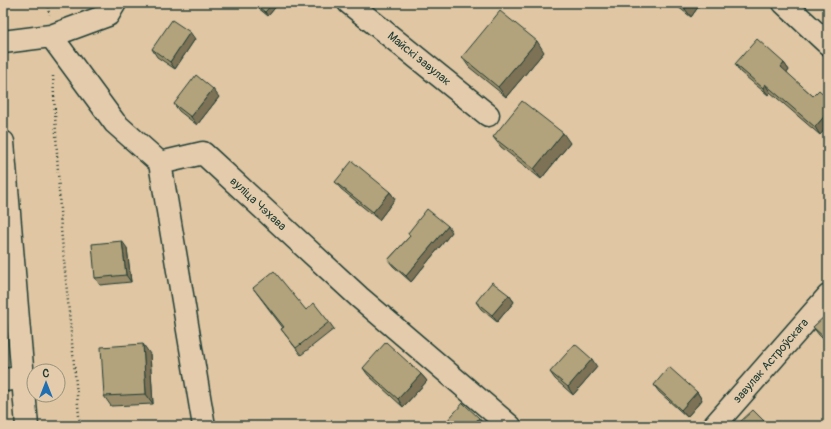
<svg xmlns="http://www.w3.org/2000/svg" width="831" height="429" viewBox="0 0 831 429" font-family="Pangolin,sans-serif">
<rect width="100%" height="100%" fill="#e0c6a3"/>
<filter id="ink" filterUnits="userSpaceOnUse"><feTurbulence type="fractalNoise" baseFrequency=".025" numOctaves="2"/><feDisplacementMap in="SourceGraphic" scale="8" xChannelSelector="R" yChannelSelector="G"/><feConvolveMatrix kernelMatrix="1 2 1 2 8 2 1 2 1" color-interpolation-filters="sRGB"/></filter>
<g filter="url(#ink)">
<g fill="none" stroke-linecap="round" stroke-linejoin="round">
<g stroke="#1f3d34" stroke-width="25">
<path id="street" d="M349,3L488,115
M784,3L828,44
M51,36L108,15L115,3
M3,42L51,36L115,123L160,163L203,153L359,297L510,426
M160,163L204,426
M3,380L23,378
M714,426L828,296"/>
</g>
<g stroke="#1f3d34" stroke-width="25">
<path id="secondary" d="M3,142L27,426"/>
</g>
<path stroke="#1f3d34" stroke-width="2.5" stroke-dasharray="1 3" stroke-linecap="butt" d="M48,3L49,15
M53,76L61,229L80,426"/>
<use href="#street" stroke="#e4cbac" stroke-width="22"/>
<use href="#secondary" stroke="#e4cbac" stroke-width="22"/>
</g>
<path fill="#9a8c6a" stroke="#1f3d34" d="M252,3H279L268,16Z
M673,3H701L691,17Z
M824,3H828V7Z
M195,39L175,69L157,57L152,49Z
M544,52L506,97L469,67L462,57Z
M784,63L789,70L787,73L813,96L828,98V126L820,135L770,92L768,95L740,72L735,64Z
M219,97L197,125L179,111L174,104Z
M493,137L570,143L541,179L501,147Z
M335,182L390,192L395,199L379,220L341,189Z
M452,232L411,282L393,266L388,260L410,236L408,233Z
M127,248L131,282L100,285L95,278Z
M253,288L306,310L329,322L334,329L301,355L281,329L283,328Z
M509,295L514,302L497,322L481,309L476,302Z
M828,316V344L819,335L813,327Z
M150,354L153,404L111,406L104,396Z
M597,367L573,395L555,379L550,372Z
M363,368L421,374L427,381L403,407L368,375Z
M654,385L697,392L702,400L687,417L659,392Z"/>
<path fill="#7d7256" stroke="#1f3d34" d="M273,3H279L268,16L265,12Z
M690,3H701L691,17L685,9Z
M190,32L195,39L175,69L170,62Z
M537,41L544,52L506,97L498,87Z
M784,63L789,70L786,74L781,67Z
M765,84L770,92L768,95L763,88Z
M213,89L219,97L197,125L191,117Z
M828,112V126L820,135L815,127Z
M563,133L570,143L541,179L534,169Z
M390,192L395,199L379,220L373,212Z
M448,226L452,232L411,282L406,276Z
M122,241L127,248L131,282L126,275Z
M509,295L514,302L497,322L492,315Z
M143,344L150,354L153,404L146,394Z
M592,359L597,367L573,395L568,387Z
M421,374L427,381L403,407L398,399Z
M697,392L702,400L687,417L681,410Z
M479,418L484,425L483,426H472Z"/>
<path fill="#b3a37b" stroke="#1f3d34" d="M254,3H273L265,12Z
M677,3H690L685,9Z
M500,11L537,41L498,87L462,57Z
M172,20L190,32L170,62L152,49Z
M757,39L784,63L781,67L813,96L819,90L828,98V112L815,127L765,84L763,88L735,64Z
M196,75L213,89L191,117L174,104Z
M522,101L563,133L534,169L493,137Z
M352,161L390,192L373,212L335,182Z
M427,209L448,226L406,276L388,260L410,236L408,233Z
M122,241L126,275L95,278L92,244Z
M274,271L306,310L314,303L329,322L296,348L281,329L284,327L253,288Z
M492,282L509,295L492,315L476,302Z
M826,315L828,316V341L813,327Z
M386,342L421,374L398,399L363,368Z
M143,344L146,394L104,396L101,347Z
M575,344L592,359L568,387L550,372Z
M669,367L697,392L681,410L654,385Z
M463,403L479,418L472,426H451L446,422Z
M753,410L769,426H744L740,422Z"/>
</g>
<g text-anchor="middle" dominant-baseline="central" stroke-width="3.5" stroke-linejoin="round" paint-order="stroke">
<g font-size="12" fill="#1f3d34" stroke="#e4cbac">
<text transform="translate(419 59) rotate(39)">Майскі завулак</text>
<text transform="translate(258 204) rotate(43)">вуліца Чэхава</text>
<text transform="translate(771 361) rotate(-49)">завулак Астроўскага</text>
</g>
</g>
<rect width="831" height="429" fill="none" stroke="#e4cbac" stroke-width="16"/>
<rect x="8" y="8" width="815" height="413" fill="none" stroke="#1f3d34" stroke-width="1.5" filter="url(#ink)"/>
<g transform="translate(46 383)"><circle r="19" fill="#e4cbac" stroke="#95927c"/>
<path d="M0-3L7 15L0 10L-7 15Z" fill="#1f6fb2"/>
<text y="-6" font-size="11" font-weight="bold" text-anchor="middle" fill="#1f3d34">С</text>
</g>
</svg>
